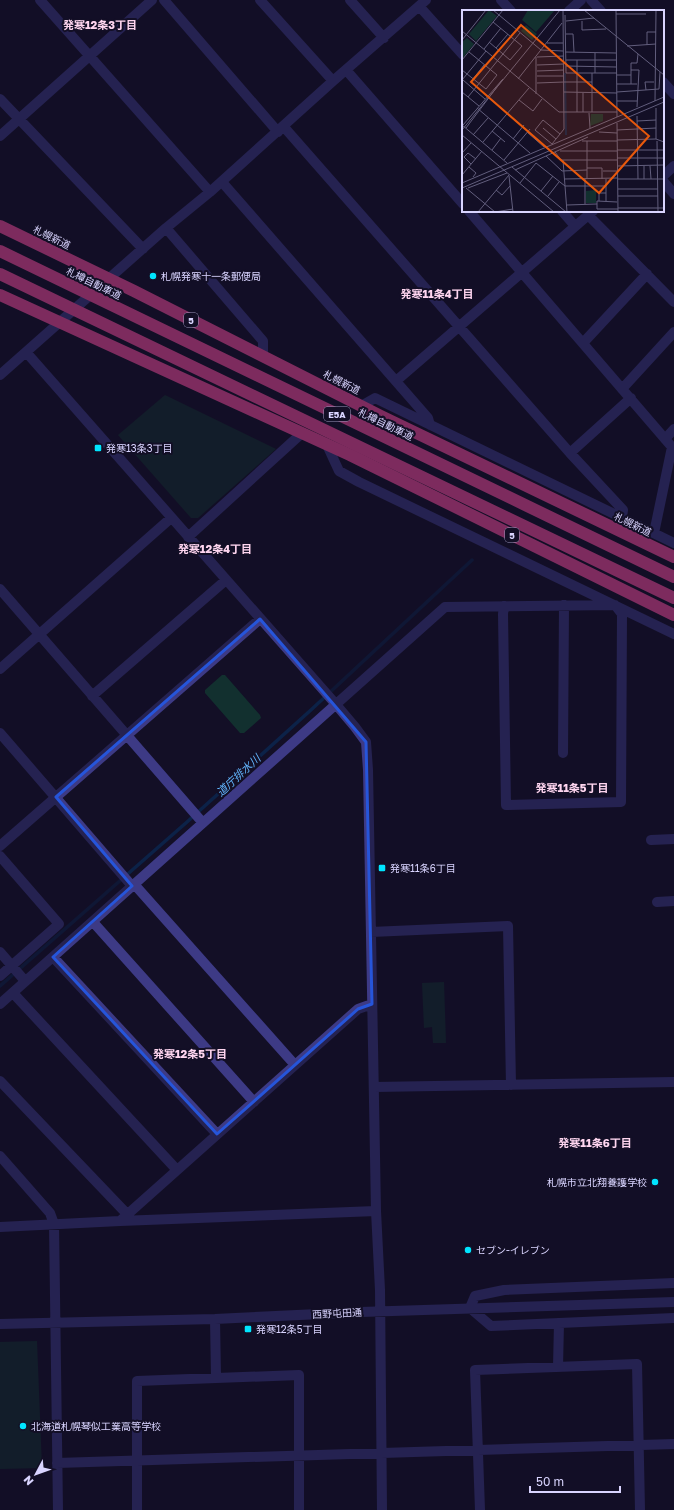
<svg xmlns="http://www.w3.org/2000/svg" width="674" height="1510" viewBox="0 0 674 1510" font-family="'Golos Text','Noto Sans JP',sans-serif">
<rect width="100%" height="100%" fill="#130f26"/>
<path fill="#12302f" d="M165,395L276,449L198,518H191L118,435Z
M222,675H225L260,715L261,718L244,733H240L205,693V690Z
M444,982L446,1043H433L432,1027L424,1028L422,983Z
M37,1341L42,1468L0,1469V1342Z"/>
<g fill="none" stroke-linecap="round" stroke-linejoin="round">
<path stroke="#0c2248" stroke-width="3.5" d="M0,986L187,822L312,709L472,560"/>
<path stroke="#3d3a85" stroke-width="10" d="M40,0L210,192
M164,0L278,132
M260,0L333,81
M350,0L384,38
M501,0L511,11
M591,0L601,11
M419,6L463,55
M569,11L581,0
M347,71L463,204
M663,82L674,94
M0,99L143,249
M284,127L570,453L623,510L622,517
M0,136L152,0
M663,176L674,166
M663,181L674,194
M222,182L428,418L430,425
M469,211L672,447L654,533
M562,211L575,226
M588,215L674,302
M166,228L263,341V356
M583,343L647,274
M26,352L333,701L355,727L366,742L368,770L376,1211L380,1290L382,1510
M0,375L166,228L210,192L333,81L426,0
M396,381L593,211
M622,389L674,332
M361,406L375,398L674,543
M665,439L674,429
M327,445L339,471L359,482L674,634
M570,453L631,398
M188,537L302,433
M0,589L203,823
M0,669L171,518
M92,696L226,580
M0,733L132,886
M563,753L564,605
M651,840L674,839
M0,846L260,619
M0,856L59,924L0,976
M134,884L295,1065
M657,902L674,901
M93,922L254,1102
M371,932L508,926L511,1085
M0,952L25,981
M53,957L217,1134
M13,993L177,1170
M0,1004L445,607L615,605L622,614L621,802L506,805L503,614L504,606
M0,1081L127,1214
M374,1087L674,1082
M0,1156L50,1213L54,1224L58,1510
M120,1221L358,1009L372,1004
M0,1227L120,1221L376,1211
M674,1283L504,1290L475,1296L470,1308L491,1326L674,1318
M215,1319L216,1377
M0,1324L215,1319L361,1312L674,1302
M558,1367L559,1323
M57,1463L674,1444
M137,1510V1381L299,1375V1510
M480,1510L475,1370L637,1364L640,1510"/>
<path stroke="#ff4fa3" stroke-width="12" d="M0,226L134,291L381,416L674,557
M0,295L350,455L674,615"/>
<path stroke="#ff4fa3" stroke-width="12" d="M0,251L674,577
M0,274L674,598"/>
</g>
<path d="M0 0H674V1510H0ZM260,619L366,742L372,1004L358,1009L217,1134L53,957L132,886L56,797Z" fill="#130f26" fill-opacity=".55" fill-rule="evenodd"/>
<path fill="none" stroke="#2655da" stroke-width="3" stroke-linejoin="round" d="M260,619L366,742L372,1004L358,1009L217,1134L53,957L132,886L56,797Z"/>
<g fill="#00e5ff" stroke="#130f26" stroke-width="1.5">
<circle cx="153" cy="276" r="4"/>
<rect x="94" y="444" width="8" height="8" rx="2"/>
<rect x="378" y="864" width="8" height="8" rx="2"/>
<circle cx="655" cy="1182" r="4"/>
<circle cx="468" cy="1250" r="4"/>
<rect x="244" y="1325" width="8" height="8" rx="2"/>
<circle cx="23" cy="1426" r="4"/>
</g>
<g text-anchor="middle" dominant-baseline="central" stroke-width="4" stroke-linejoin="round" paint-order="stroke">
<g fill="#130f26" stroke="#9e99be" stroke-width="1">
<rect x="184" y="313" width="14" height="14" rx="3"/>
<rect x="324" y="407" width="26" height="14" rx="3"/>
<rect x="505" y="528" width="14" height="14" rx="3"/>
</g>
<g font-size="9" font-weight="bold" fill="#d9d4ff">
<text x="191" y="320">5</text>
<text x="337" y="414">E5A</text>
<text x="512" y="535">5</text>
</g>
<g font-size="10" fill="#d9d4ff" stroke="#130f26">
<text transform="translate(52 237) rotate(26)">札幌新道</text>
<text transform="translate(94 283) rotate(26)">札樽自動車道</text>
<text transform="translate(342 382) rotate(27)">札幌新道</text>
<text transform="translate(386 424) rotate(26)">札樽自動車道</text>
<text transform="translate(633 524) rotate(26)">札幌新道</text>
<text transform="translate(337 1313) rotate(-3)">西野屯田通</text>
</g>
<g font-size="10" fill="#d9d4ff" stroke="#130f26" text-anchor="start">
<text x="161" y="276">札幌発寒十一条郵便局</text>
<text x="106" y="448">発寒13条3丁目</text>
<text x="390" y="868">発寒11条6丁目</text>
<text x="647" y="1182" text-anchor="end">札幌市立北翔養護学校</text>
<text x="476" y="1250">セブン-イレブン</text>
<text x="256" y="1329">発寒12条5丁目</text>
<text x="31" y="1426">北海道札幌琴似工業高等学校</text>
</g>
<g font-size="11" font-weight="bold" fill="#ffd6f0" stroke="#130f26">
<text x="100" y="24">発寒12条3丁目</text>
<text x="437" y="293">発寒11条4丁目</text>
<text x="215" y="548">発寒12条4丁目</text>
<text x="572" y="787">発寒11条5丁目</text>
<text x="190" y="1053">発寒12条5丁目</text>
<text x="595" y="1142">発寒11条6丁目</text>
</g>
<g font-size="11" font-style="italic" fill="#62b6ff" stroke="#130f26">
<text transform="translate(238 775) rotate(-43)">道庁排水川</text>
</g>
</g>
<g transform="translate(462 10)">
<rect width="202" height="202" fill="#130f26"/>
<path d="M27,0L35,6L14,31L7,24ZM66,0H93L74,22L60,10ZM64,15L75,24L70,30L59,21ZM5,28L12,34L0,49V32ZM141,104V111L128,116L129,104ZM134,180V193H124V181Z" fill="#12302f"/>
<path fill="none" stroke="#0c2248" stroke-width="2" d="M103,63L104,125"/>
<path fill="none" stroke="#625e7d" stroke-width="1" d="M31,0L79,40L101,41M122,0L202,65M154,0L155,107M154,4H184M103,5L104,63H155M104,11L132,8M120,11V20L144,19M0,21L97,102H155M104,24H111L112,42M0,30L24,0M27,32L48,50L60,36L31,12M85,33H101M185,35V22H194M165,36L194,34M34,38L46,24M22,39L39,18M103,42L154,43M75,47L102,46M0,50L41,0M104,50H154M75,55L102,54M104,56L154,57M0,60L24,79L35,65L7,42M169,60H177L175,97M75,61L102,60M130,63V102M133,63V43M155,65H169M75,66H102M11,69L22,55M56,69L100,13M0,70L24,41M1,70L23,89M102,72H130M75,73L102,72M155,74H175M169,74V53H175L176,44M184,80L183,72H192M0,82L17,96M102,82L155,83M155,82L197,79L198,62M121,83V102M74,84V47M6,87L58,23M57,90L71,101L80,89M155,91H175M193,91L194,0M15,98L68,143M194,98V129M115,102V50M127,103L128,118M175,106L176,169M175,111L194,110M155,113L156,202M0,115L45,153M1,115L40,70M4,118L41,69M81,118L94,129M0,120L98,0M155,120L194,118M30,121L43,132M65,122L82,137M137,122L155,123M98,124L81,110L73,120L90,134L102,119L101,0M0,125L92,202M11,125L26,108M51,129L62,115M155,130L194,129L202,132M120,131H155M195,131L196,202M21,132L67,78M30,140L39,128M155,140H202M98,141H155M93,142L99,150H155M0,143L9,133M84,146L100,161L125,160M155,148H202M42,150L68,119M101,150L105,202M74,153L103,176H144M9,154L2,147L6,143L14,149M155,156L202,155M182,156V169M188,156L189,169M7,157L14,163L11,167M50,157L104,202M125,158H140V169M53,160L126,127M141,161H155M0,165L20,141M47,166L51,202M102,169L155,168M123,169V194M125,169V131M144,169V191M155,169H202M0,173L202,87M58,173L74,153M0,178L202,92M4,178L33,202M6,178L45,163M156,179H196M34,180L40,185L48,176M79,181L91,166M86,186L97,172M156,186H196M137,191V183H144M155,192L135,191V199H156M105,195L135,194M156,198H202M16,202L47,165M33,202L51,199"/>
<path fill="#e8590c" fill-opacity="0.15" stroke="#e8590c" stroke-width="2" d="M59,15L187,126L137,183L9,72Z"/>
<rect width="202" height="202" fill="none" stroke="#d9d4ff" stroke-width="2"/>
</g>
<g transform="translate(36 1474) rotate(229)" stroke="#130f26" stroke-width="3" paint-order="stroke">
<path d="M0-3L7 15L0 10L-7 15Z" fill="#d9d4ff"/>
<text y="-6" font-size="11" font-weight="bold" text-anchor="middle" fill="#d9d4ff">N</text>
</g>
<path d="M530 1486v6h90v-6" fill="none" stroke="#d9d4ff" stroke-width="2"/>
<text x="536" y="1486" font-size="12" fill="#d9d4ff" stroke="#130f26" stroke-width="3" paint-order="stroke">50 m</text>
</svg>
